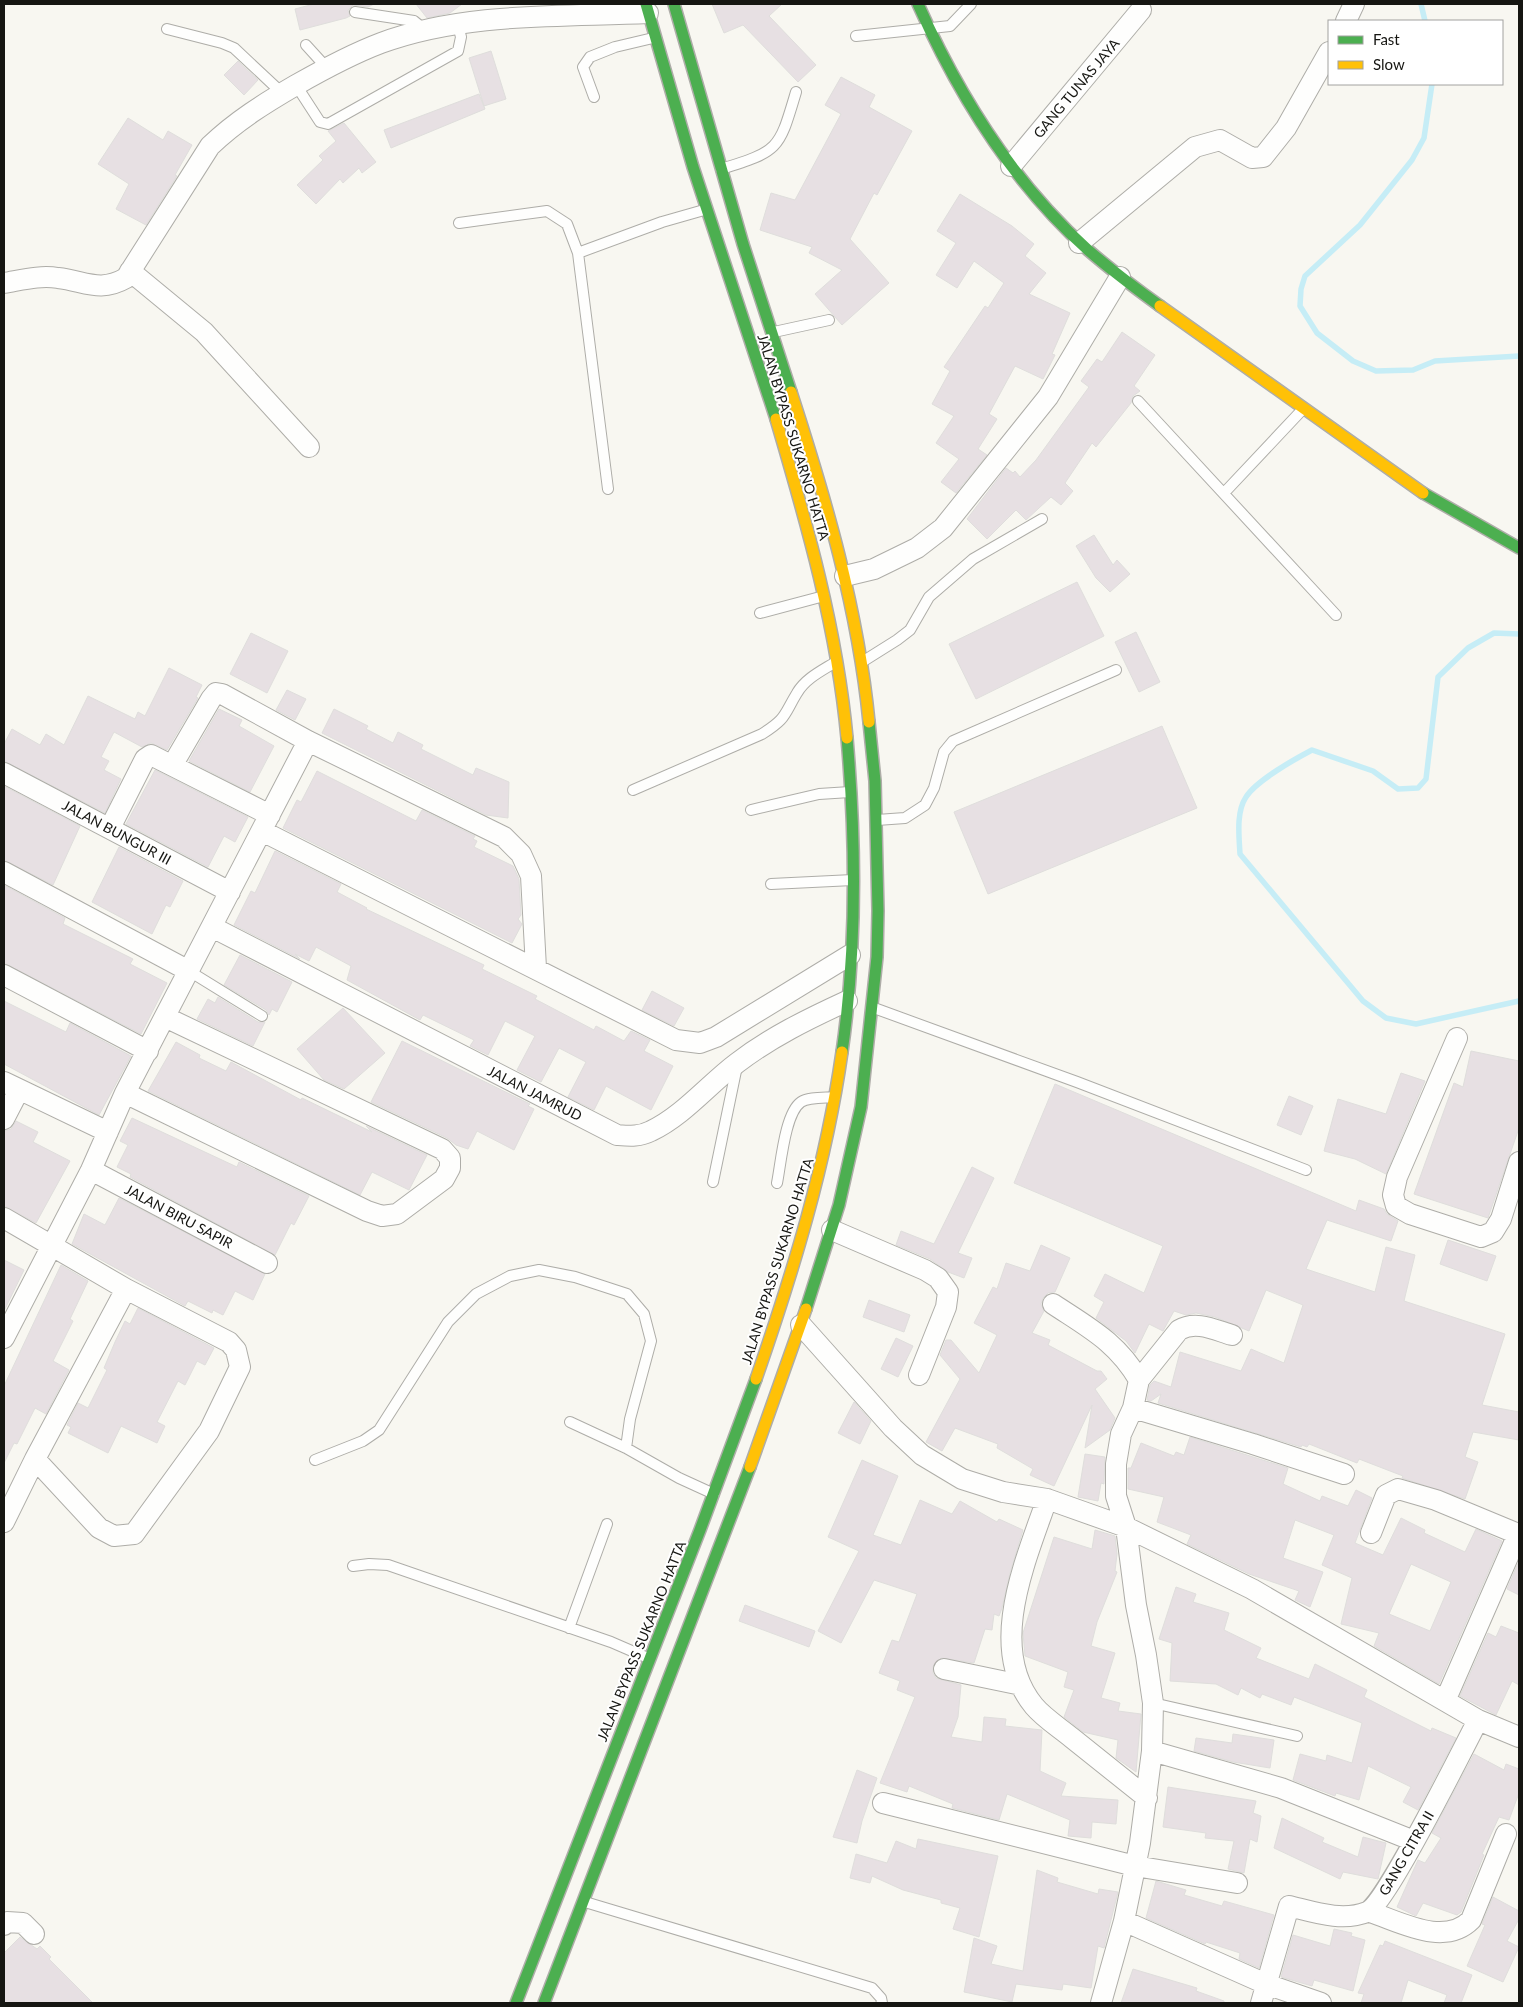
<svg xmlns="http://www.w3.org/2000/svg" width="1523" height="2007" viewBox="0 0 1523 2007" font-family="Lato,sans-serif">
<rect width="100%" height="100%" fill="#f8f7f1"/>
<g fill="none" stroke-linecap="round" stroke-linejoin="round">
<path stroke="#c6edf6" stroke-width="5.5" d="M1421,4L1425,21
M1432,84L1424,138L1412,160L1360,225L1305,276L1301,289L1300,306L1317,333L1353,361L1376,371L1413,370L1435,361L1519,356
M1519,634L1494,633L1468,648L1438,677L1426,779L1418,788L1398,789L1373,771L1312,750C1295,759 1256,781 1246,797C1236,812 1239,836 1240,854L1363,1001L1386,1018L1416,1024L1519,1001"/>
</g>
<path fill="#e7e0e3" stroke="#dfdedc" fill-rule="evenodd" d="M314,4H374L368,7L353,5L348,10L350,16L346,18L300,30L295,9Z
M416,4H462L450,13L427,18Z
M712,4H782L769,16L816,65L798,82L743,25L724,33Z
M491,51L506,99L484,106L469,58Z
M238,61L258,80L244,95L224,75Z
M841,77L875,95L869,107L912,131L877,195L874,193L850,239L889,283L842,325L815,294L842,270L809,253L812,247L760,230L771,193L795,200L841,114L825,105Z
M479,94L485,109L391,148L384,130Z
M128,118L163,140L168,131L192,145L175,175L177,176L146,225L116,209L129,184L98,164Z
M344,123L376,162L362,173L359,168L343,183L340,179L316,204L297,185L323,160L319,156L336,141L328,131Z
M960,194L1012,226L1034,244L1025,256L1046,273L1029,294L1070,313L1052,354L1055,355L1043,379L1015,366L989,414L997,419L978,449L987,455L956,493L941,482L959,459L936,443L954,416L932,404L950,371L944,367L985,306L988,308L1004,283L974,261L957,288L936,275L956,243L937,231Z
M1122,332L1155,355L1134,386L1140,391L1133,396L1131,403L1096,447L1092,443L1065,483L1073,491L1061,505L1051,497L1026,520L1016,510L987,539L967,519L1006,468L1013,473L1015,471L1020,477L1036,460L1089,387L1081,381L1097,359L1102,362Z
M1094,535L1113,565L1117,560L1130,574L1110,592L1096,578L1076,546Z
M1077,582L1104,636L976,699L949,644Z
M1136,632L1160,682L1139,692L1115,642Z
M251,633L288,651L267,693L230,674Z
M169,668L202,685L196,697L198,698L167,750L151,743L142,747L114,732L101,757L109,761L104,770L121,779L105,813L4,761V744L12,729L40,745L46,734L64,745L88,696L135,719L138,712L145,716Z
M287,690L306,699L295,720L276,710Z
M219,709L242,720L239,726L274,746L250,792L189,761Z
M334,709L368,726L366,729L393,743L398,732L423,745L421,749L473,775L476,768L509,782L508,818L486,815L322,733Z
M1162,726L1197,808L988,894L954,812Z
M155,770L248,817L235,842L224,836L208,867L126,824Z
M317,771L416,821L422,810L475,836L473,839L477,841L474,847L513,866L519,879L521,915L518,919L522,924L512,943L283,828L297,800L301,802Z
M4,786L80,826L53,885L4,860Z
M119,847L183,881L170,907L166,905L152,934L92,902Z
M275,851L341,884L337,892L367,908L366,909L484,965L482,969L537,996L535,999L594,1030L596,1026L624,1041L631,1031L650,1040L644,1051L673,1066L651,1110L606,1086L594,1110L568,1097L586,1062L559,1048L541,1082L517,1070L535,1036L505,1021L488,1055L470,1046L474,1040L423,1015L420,1020L347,980L351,966L316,947L309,961L295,954L300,959L234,925L251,891L255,893Z
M4,885L65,918L63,924L133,959L130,964L167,983L141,1034L4,963Z
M240,955L292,982L277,1012L272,1009L269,1015L266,1010L224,985Z
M652,991L684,1008L674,1026L642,1010Z
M218,997L258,1022H265L253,1046L197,1019L208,999L215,1003Z
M4,1001L66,1032L70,1023L131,1056L99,1115L4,1064Z
M343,1008L385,1053L344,1089L324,1080L297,1049Z
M402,1041L530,1104L528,1106L534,1109L514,1150L477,1131L468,1149L456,1145L447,1138L371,1102Z
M176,1042L200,1055L199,1058L226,1071L231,1062L301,1100L302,1098L372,1132L366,1126L427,1155L409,1190L372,1172L360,1195L148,1091Z
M1471,1051L1519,1061V1128L1488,1218L1414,1194L1454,1083L1463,1087Z
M1401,1073L1425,1081L1386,1174L1355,1159L1324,1151L1338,1099L1386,1114Z
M1055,1084L1356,1211L1359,1200L1384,1209L1387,1214L1398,1221L1391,1241L1327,1220L1306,1269L1375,1292L1386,1247L1415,1255L1404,1301L1505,1334L1482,1405L1519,1412V1440L1473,1432L1465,1457L1478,1462L1465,1499L1402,1478L1403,1476L1359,1459L1357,1463L1309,1444L1307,1447L1302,1445L1301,1447L1158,1403L1161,1394L1151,1401L1147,1400L1150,1385L1154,1381L1171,1387L1180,1352L1241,1371L1251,1349L1284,1363L1303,1305L1266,1290L1249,1331L1215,1317L1196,1313L1186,1315L1174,1311L1163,1331L1149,1324L1135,1353L1126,1341L1096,1318L1104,1302L1094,1296L1105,1274L1144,1293L1163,1246L1014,1183Z
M1289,1096L1313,1106L1301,1135L1277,1125Z
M132,1118L237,1167L239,1162L309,1196L294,1225L291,1223L275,1255L130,1177L131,1174L117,1167L128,1145L120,1141Z
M16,1121L38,1132L33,1142L70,1161L36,1223L4,1206V1131L11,1129Z
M972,1167L994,1178L958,1253L972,1258L964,1278L948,1272L930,1259L896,1245L901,1231L934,1244Z
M119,1198L265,1274L253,1300L235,1291L223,1315L213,1310L212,1313L188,1301L185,1306L72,1244L84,1214L105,1225Z
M1448,1240L1496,1256L1487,1281L1440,1264Z
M1041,1245L1070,1258L1055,1292L1048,1293L1043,1298L1041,1304L1044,1311L1032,1333L1050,1340L1048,1345L1097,1371H1101L1107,1379L1095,1389L1115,1418L1110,1430L1085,1448L1092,1405L1054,1486L1030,1475L1033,1469L997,1448L998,1444L955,1428L942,1451L926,1442L960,1379L940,1355L946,1340H951L979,1373L997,1335L974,1323L993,1287L997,1289L1006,1263L1030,1271Z
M4,1260L24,1270L4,1311Z
M61,1265L88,1281L70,1319L73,1321L53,1361L69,1370L46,1414L35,1408L17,1444L14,1443L4,1463V1386Z
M869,1300L910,1315L904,1332L863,1317Z
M138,1308L214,1348L205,1365L197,1361L185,1385L178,1381L157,1422L165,1426L157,1443L121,1426L108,1453L68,1433L71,1427L67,1425L78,1403L88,1408L107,1370L104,1368L115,1342L125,1321L130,1324Z
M896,1338L913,1346L898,1377L881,1369Z
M854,1402L871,1421L860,1444L838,1433Z
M1190,1437L1288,1468L1283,1484L1320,1501L1322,1496L1348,1506L1356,1490L1372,1498L1355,1543L1383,1555L1401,1518L1425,1530L1424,1533L1465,1552L1476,1529L1502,1541L1439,1684L1374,1646L1379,1633L1341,1624L1352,1578L1322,1565L1334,1535L1295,1520L1283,1558L1323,1572L1310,1607L1295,1600L1299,1591L1249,1574L1187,1544L1191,1535L1157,1522L1164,1497L1128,1489V1468H1131L1141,1443L1174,1456L1176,1452L1184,1455ZM1411,1564L1451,1582L1430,1631L1389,1614Z
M1085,1454L1105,1457L1104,1484L1101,1483L1098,1501L1078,1497Z
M862,1460L898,1476L873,1535L901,1545L920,1500L952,1514L960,1501L997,1522L999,1519L1023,1530L1010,1573L1002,1608L999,1616L994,1614L992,1630L985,1629L974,1663L941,1658L933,1666V1673L936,1678L961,1685L958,1717L951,1737L982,1742L984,1717L1006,1719L1005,1726L1042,1730L1040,1771L1066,1783L1061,1796L1118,1800L1116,1824L1092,1822L1091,1838L1068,1836L1070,1820L1007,1794L999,1820L952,1808L953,1804L909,1786L907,1792L880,1783L915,1697L897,1690L900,1681L879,1673L892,1640L899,1642L917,1594L874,1580L841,1643L818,1631L859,1551L828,1537Z
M1095,1530L1115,1536L1117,1554L1115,1571L1117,1572L1097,1622L1091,1646L1115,1653L1101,1698L1120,1703L1118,1711L1141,1714L1136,1772L1116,1758L1118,1740L1083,1732L1064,1717L1074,1690L1064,1687L1068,1672L1025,1656L1023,1633L1054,1537L1092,1549Z
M1519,1561V1595L1507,1589Z
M1176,1587L1196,1594L1193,1602L1229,1613L1224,1630L1261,1648L1256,1658L1309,1679L1315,1664L1367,1690L1364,1697L1401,1716L1431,1731L1432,1728L1456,1738L1418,1810L1403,1802L1411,1787L1368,1766L1359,1800L1336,1793L1335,1796L1293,1780L1300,1754L1326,1761L1327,1755L1352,1763L1362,1723L1294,1697L1291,1705L1262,1694L1260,1698L1241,1688L1238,1695L1216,1684L1170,1681L1172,1643L1159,1639Z
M745,1605L815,1631L809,1647L739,1621Z
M1501,1626L1519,1633V1685L1512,1681L1496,1715L1460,1696L1488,1633L1496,1637Z
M1233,1734L1274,1740L1270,1768L1233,1762L1194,1751L1196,1738L1232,1743Z
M1474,1754L1504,1770L1506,1764L1519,1769V1793L1509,1820L1499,1817L1482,1854L1484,1855L1461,1912L1457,1915L1423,1903L1416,1916L1397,1907L1418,1860L1425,1863L1441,1838L1432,1833Z
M857,1770L877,1778L862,1821L857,1843L833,1837Z
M1168,1787L1256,1801L1253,1813L1261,1816L1257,1842L1250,1839L1244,1873L1228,1869L1234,1841L1205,1838L1206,1833L1163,1827Z
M1282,1818L1324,1838L1322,1842L1358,1857L1363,1837L1386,1843L1378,1879L1343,1872L1340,1879L1274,1848Z
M918,1839L998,1856L979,1937L953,1929L960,1908L941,1903V1900L903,1890L872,1876L870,1883L850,1878L856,1854L887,1863L896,1841L916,1849Z
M1037,1870L1058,1878L1057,1882L1098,1894L1099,1889L1118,1892L1104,1948L1098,1946L1091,1988L1063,1984L1062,1990L1016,1984L1012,2002L964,1992L974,1938L997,1946L991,1964L1023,1971Z
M1156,1881L1186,1890L1184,1895L1222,1906L1224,1901L1274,1915L1259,1968L1239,1959L1240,1953L1206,1942L1205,1944L1146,1918Z
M1493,1897L1519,1911V1919L1507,1941L1519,1947L1503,1982L1467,1966L1485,1925L1482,1924Z
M1334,1929L1352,1933L1351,1936L1365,1940L1353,1991L1314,1980L1312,1986L1281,1977L1293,1935L1330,1946Z
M20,1937L37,1949L40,1946L51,1957L49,1959L93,2003H4V1953Z
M1385,1941L1472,1975L1461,2003H1444L1447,1995L1408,1980L1401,2003H1361L1364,1994L1358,1993L1380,1945L1383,1946Z
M1133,1969L1197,1988L1196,1991L1224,2001V2003H1121Z"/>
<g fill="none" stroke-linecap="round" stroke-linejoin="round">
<g stroke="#aeada8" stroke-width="12">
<path id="lane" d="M355,12L414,21L425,30
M167,29L222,43L234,48L282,93
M856,36L950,26L971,4
M306,45L326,67
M296,85L320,122L328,124L458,51L461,37L458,25
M594,97L583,67L590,57L615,47L653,38
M721,169C780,151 779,149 796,92
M459,223L547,211L567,224L578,253L662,222L704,210
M578,253L608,489
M774,332L829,320
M1138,401L1336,615
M1224,493L1303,409
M760,613L824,596
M862,662L897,640L910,630L929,597L973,559L1042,519
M633,790L762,734C787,718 783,716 797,693C805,679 821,671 834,663
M751,810L819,794L850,792
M877,820L905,818L925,805L934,788L944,752L953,741L1116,670
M771,884L853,880
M189,971L262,1016
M874,1008L1077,1082L1306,1170
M713,1182L737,1066
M777,1183C781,1163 785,1113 801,1102C808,1097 826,1098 835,1097
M570,1422L626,1448
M315,1460L363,1441L379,1430L448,1322L476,1294L510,1276L539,1270L575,1277L627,1294L644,1314L651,1341L630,1419L626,1448L679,1478L714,1494
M353,1566L369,1564L388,1565L611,1642L648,1658
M569,1628L607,1524
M1153,1703L1297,1736
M585,1902L872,1988L881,1998L882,2003"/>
</g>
<g stroke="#aeada8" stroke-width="22">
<path id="street" d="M1346,21L1354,4
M1011,166L1141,10
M1079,243L1195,147L1220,140L1252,158L1263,157L1286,128L1329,52
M130,271L204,332L309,447
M4,283C22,280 40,275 58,278C85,281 100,293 126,278L210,146C236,121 265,103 296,85C324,69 352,54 381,43C465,12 561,17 648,13
M845,576L874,569L917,548L943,528L1048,397L1120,277
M173,764L211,699L216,693L222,694L308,741L504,837L521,854L531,876L536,968
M4,773L230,892
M110,828L145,759L151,755L270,815
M262,831L676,1040L700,1043L716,1037L850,955
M4,872L189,971
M212,927L617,1135C630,1136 639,1137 651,1131C683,1116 709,1084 737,1063C771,1037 808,1019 847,1001
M4,975L148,1051
M1457,1038L1397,1177L1393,1195L1396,1206L1410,1214L1481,1237L1493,1232L1501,1219L1519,1162
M4,1082L108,1132
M125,1093L367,1211L382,1216L397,1214L444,1179L450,1168V1158L442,1149L165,1017
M4,1119L19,1090
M91,1170L267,1263
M4,1218L126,1289L229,1342L236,1350L240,1367L209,1431L134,1534L114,1536L99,1528L35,1459
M832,1230L925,1270L938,1278L948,1292L946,1307L919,1375
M1053,1304C1089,1328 1117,1342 1139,1380L1133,1408L1121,1434L1116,1464V1496L1126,1527L1136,1605L1146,1655L1153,1703L1152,1751L1140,1843L1124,1921L1101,2003
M801,1325L893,1428L922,1455L962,1479L1003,1492L1047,1499L1126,1527L1252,1589L1478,1720L1519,1737
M4,1338L91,1170L125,1093L308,741
M1139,1380L1179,1330C1196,1320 1215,1330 1232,1335
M1133,1408L1253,1444L1344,1474
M1047,1499C1026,1560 986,1648 1034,1706C1044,1718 1060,1728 1072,1738C1097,1758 1122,1778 1147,1798
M4,1522L35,1459L126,1289
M1371,1533L1386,1495L1398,1489L1436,1500L1518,1534
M944,1669L1021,1685
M1445,1701L1518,1534
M1152,1751L1281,1788L1414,1841
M883,1803L1135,1866L1237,1883
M1370,1912C1401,1922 1444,1947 1471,1920L1506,1834
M1124,1921L1266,1984L1321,2003
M4,1925L7,1922L23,1923L34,1934
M1261,2003L1289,1906C1314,1912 1342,1922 1367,1912C1385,1905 1464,1747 1478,1720"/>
</g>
<g stroke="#aeada8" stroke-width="14">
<path id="fast" d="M646,4L693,167L776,419
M674,4L743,244L791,392
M918,4C959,96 1012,182 1088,250C1111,270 1135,288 1160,306
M1423,493L1519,548
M842,1052C857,948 856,842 847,738
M806,1309L839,1205L861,1107L877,957L878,911L875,781L869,722
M516,2003L700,1530L756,1379
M544,2003L750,1467"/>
</g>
<g stroke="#aeada8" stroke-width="14">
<path id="slow" d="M1160,306L1423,493
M791,392C826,500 858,609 869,722
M776,419C807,524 837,629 847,738
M756,1379C793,1272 826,1165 842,1052
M750,1467L806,1309"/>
</g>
<use href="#lane" stroke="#fefefd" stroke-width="10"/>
<use href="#street" stroke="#fefefd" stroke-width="20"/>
<use href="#fast" stroke="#4caf50" stroke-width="11"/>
<use href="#slow" stroke="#ffc107" stroke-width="11"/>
</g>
<g text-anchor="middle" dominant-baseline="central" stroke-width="4" stroke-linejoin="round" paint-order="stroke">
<g font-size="14" fill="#161612" stroke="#fff">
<text transform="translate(1076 88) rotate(-50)">GANG TUNAS JAYA</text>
<text transform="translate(794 437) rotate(73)">JALAN BYPASS SUKARNO HATTA</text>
<text transform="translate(117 832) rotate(28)">JALAN BUNGUR III</text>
<text transform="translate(535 1093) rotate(27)">JALAN JAMRUD</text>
<text transform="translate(179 1216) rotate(28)">JALAN BIRU SAPIR</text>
<text transform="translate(777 1261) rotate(-73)">JALAN BYPASS SUKARNO HATTA</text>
<text transform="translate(641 1641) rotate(-68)">JALAN BYPASS SUKARNO HATTA</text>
<text transform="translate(1406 1853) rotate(-60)">GANG CITRA II</text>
</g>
</g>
<rect width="1523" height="2007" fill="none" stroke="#161612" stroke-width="10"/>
<rect x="1328" y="20" width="175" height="65" fill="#ffffff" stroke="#a2a2a0"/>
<rect x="1338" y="36" width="25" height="8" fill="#4caf50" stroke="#a2a2a0"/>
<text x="1373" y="45" font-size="15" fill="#161612">Fast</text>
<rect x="1338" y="61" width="25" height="8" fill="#ffc107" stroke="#a2a2a0"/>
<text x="1373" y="70" font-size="15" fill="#161612">Slow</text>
</svg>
